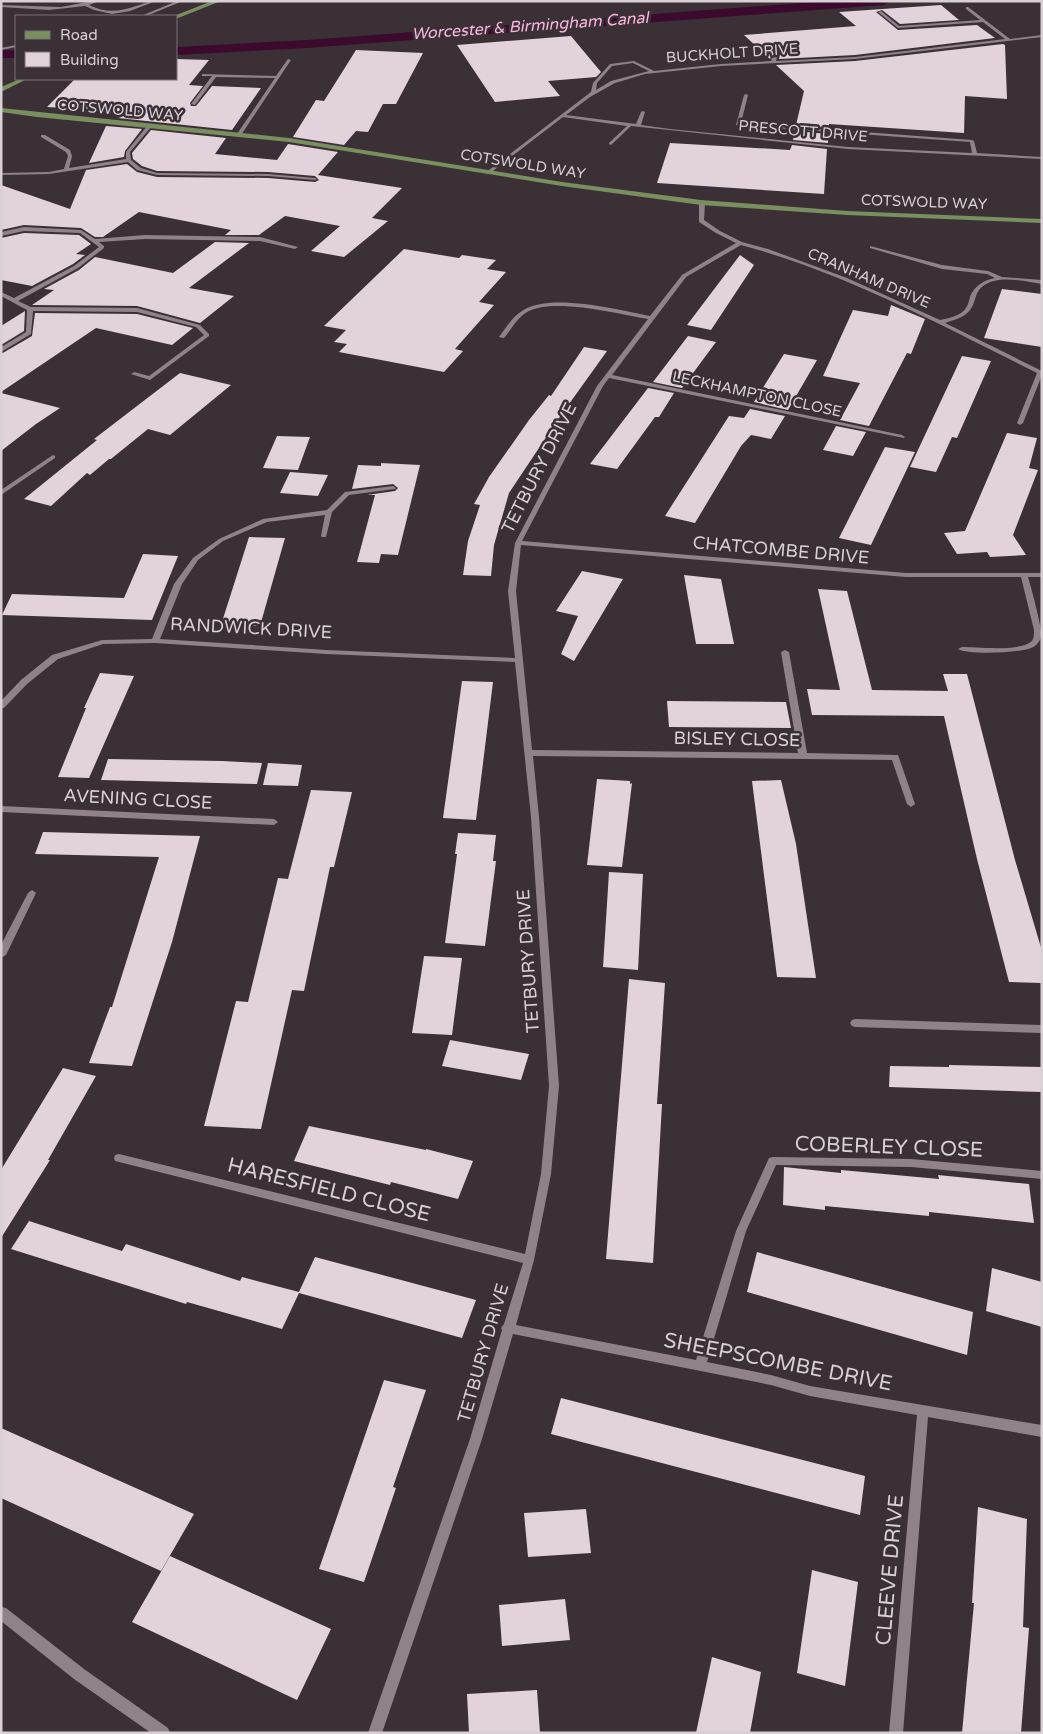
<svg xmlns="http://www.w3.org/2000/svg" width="1043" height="1734" viewBox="0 0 1043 1734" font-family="'Varela Round',sans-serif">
<rect width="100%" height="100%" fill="#3c3037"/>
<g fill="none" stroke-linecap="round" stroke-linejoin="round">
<path fill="#3b0a2c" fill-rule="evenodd" d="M829,1H890L884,5L307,48L176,55V47L307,40Z
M1,50H16V58H1Z"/>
</g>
<path fill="#e1d2db" d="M941,5L959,20L900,24L882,10L876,12L898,30L977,25L995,38L855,55L779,59L782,46L777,44L774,46L770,59L744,35L856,26L839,12Z
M571,36L601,72L596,77L548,81L560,96L495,102L457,45Z
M1003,44L1005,45L1007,99L965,96L964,133L829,124V128L796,125L804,91L776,65L855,61Z
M356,50L423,53L396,104H383L368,132L356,131L344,145L293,137L316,100L324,101Z
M176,59L209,60L189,85L203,86L190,103L191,106H196L212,86L261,88L232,130L118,118L134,112L47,107L75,79H176Z
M106,126L142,129L125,151L124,157L89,163Z
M151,130L226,138L215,154L277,160L288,144L338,152L318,175L402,188L372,218L388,221L344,257L311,251L340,226L285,216L259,235H225L231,230L139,212L103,237H95L81,228L24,225L1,230V185L70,209L86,170L127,164L137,172L157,177L268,178L315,182L319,180L315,176L268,172L157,171L142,166L133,159L132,153Z
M795,131L828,134V143L793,140Z
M670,143L790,150L792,145L827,149L824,194L657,183Z
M24,233L79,235L91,244L76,254L85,255L73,264L32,286L1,280V238Z
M215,242L249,243L189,288L234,296L200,323L137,306L32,305L54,290L44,289L79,270L95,257L173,273Z
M404,249L459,258L462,255L496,260L487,269L506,272L479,302L494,305L455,349L463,351L444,372L339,352L347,344L334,342L346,330L324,326Z
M740,255L754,265L711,330L687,325Z
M1002,289L1042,294V347L984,338Z
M891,305L925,319L911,354L907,353L869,426L840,420L860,383L823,376L853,310L888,316Z
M25,311L24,331L1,345V326Z
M35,313L137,314L193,328L172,345L96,328L1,392V354L32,336Z
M688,336L716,342L682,388L653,382Z
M584,347L607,351L559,418L509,493L494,545L491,576L463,575L468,541L480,505L474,504L489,477L529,420L549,395L551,396Z
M784,354L817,360L788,410L754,402Z
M962,356L991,361L957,438L952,437L936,472L910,467Z
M180,373L231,385L170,435L148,429L111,459H109L90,475L87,473L51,506L24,499L97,440L94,439Z
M648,388L674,393L659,417H655L617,469L590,464Z
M1,393L60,408L36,424L1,451Z
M750,409L785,416L771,439L751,435L741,446L695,523L665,516L729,416L744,418Z
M836,426L866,432L853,456L823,450Z
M1007,433L1037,438L1029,468L1038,470L1013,535L1026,555L990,557L987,552L957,554L944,533L965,531Z
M277,436L310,437L298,470L263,468Z
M885,447L915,452L871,545L839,538Z
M381,463L420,465L398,555L381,554L379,563L357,562L375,495H367L395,491L398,488L393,484L352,489L358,465L381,466Z
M290,472L328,475L318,496L280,493Z
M249,537L285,538L260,626L221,625Z
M143,554L178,556L152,620L2,615L12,594L124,598Z
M582,571L623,579L574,661L561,654L578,616L556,611Z
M684,575L721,579L734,644H696Z
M818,589L847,591L872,690L948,691L943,674H967L1015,860L1042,951V983L1009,982L977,859L944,716L812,715L807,689L840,690Z
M100,673L134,676L89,778L58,777L86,708H84Z
M462,681L493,682L476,820L443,818Z
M667,701L786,702L791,728L669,727Z
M108,759L222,761L262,763L257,784L101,780Z
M268,763L302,765L298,786L263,785Z
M597,779L630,781V784L632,783L622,867L587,865Z
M781,780L796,844L816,978L777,977L752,781Z
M311,790L352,792L334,867H330L304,991L292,990L261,1129L204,1126L236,1001L248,1002L278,878L288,879Z
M43,832L200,836L172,942L132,1066L89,1063L110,1007H112L159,857L35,854Z
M458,833L496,835L493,861H496L485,946L445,943L457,854H455Z
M609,872L643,874L638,970L603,967Z
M424,956L462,958L452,1035L412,1033Z
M629,979L665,983L657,1104H662L653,1263L606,1259Z
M450,1040L529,1054L521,1080L442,1066Z
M949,1065L1042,1067V1092L889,1087L890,1066L949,1067Z
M63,1068L96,1076L48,1160H50L1,1238V1170Z
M309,1126L426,1150V1149L473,1161L458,1199L391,1182L390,1185L294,1161Z
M784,1167L841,1173V1170L939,1179L938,1175L1029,1184L1034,1223L929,1212V1216L825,1206V1210L783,1205Z
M29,1221L122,1251L126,1244L240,1281L242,1277L299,1292L315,1257L476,1300L462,1338L299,1293L282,1329L187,1302L186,1304L11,1249Z
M757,1252L973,1312L967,1355L747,1292Z
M992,1268L1042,1282V1327L986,1311Z
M384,1380L426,1390L393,1487L396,1488L364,1582L319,1569Z
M561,1398L865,1476L860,1515L551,1434Z
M1,1428L194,1514L161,1571L1,1498Z
M978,1507L1027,1519L1023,1627L1029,1628L1021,1733H962L974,1603H972Z
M586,1509L591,1553L528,1557L524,1513Z
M170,1556L331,1629L297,1700L132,1622Z
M812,1570L858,1582L845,1686L797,1673Z
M565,1599L570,1640L502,1646L499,1605Z
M712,1657L761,1672L750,1733H696Z
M537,1690L540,1733H469L467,1694Z"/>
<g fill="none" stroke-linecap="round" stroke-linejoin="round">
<path fill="#90828a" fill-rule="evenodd" d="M92,1H99L89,5C105,13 119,12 136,6C143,4 149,1 156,1L130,11L112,14L94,10L85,6L49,10L1,7V5L61,7Z
M177,1H183L146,16H141Z
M966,7H968L1010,39L1042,35V37L855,59L721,66L645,74L615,83L590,97L566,115L636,124L641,112L643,111L645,112L641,125L670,129L848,147L972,153L970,142L736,125L744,95L746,94L748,95L741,123L972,140L974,141L977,153L1042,157V159L848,149L631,126L611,145L609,144V143L627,126L563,117L489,174L485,173L591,92L593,83L610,64L634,61L654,71L721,64L771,61L776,47L778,46L780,47L776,61L855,57L1005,39L983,22L898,28L878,12L881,11L899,26L980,20L966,9ZM633,63L649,71L611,81L596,90L597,83L612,66Z
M16,45V47L1,50V48Z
M288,59L291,60L241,135L237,134L275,78L216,77L195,105L191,104L212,76H202V74L276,76Z
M148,125L152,126L130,152L131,160L141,168L157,173L268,174L315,178L317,179L315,180L268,176L157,175L137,170L128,162L49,174L1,175V173L49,172L64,169L68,156L66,152L41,137V135H45L70,150L72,156L69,168L126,159V152Z
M702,201L705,203L704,220L720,231L742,242L768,249L847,278L940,320C949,318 961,316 966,308C968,305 969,301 970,297C974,286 984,280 995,278L987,274L942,269L870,248V246L942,265L988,271L1002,277L1042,280V284C1024,281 992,273 979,290C976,294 975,300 973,305C968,317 956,319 945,323L1042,371V375L1023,423L1020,425L1017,423L1037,373C941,325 845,273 741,245L686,277L612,375L902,435L905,437L904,438L609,378L603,386L522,541L906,573H1042V577H1028C1031,587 1043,630 1041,637C1039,643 1036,646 1031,648C1019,653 967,655 958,649L962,647C977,647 1021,652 1032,641C1034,638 1034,634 1034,630L1021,577H906L521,545L516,591L532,750L798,753L781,652L785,650L789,652L807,753L898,755L915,804L911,807L907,804L892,760L533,756L539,817L559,1086L551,1174L534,1260L516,1325L696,1360L736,1231L769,1158L773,1157L911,1159L1042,1171V1179L911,1167L776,1165L746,1231L707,1362L771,1375L810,1386L1042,1425V1437L928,1417L903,1733H889L917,1415L810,1396L771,1385L513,1334L482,1439L382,1733H368L470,1439L502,1330L501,1328L504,1324L523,1263L115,1161L114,1158L115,1155L119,1154L525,1254L541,1174L549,1086L531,817L515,662L326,654L155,643L103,644L58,659L27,684L4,708H1V701L21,680L52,655L102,640L152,639L174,584L193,558L219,539L263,519L327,510L345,492L393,486L396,488L395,489L349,495L332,512L326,537H322L321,536L325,515L267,522L223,541L198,560L182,584L160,639L326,650L515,658L508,591L515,543L597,386L648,319C618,314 554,297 527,312C517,318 511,330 504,338L499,337C506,328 512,317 522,311C550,292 619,310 650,316L682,275L736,243L716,233L699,222V203Z
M24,227L81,230L95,239L145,235L260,237L298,247L295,249L260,241L145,239L99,242L104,246V248L78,268L18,301L31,307L137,308L200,325L209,334V336L150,380L131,374L134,372L149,376L204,335L196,327L137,312L33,311L31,334L1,352V347L26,332L27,310L1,296V292L14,298L74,266L99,247L80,233L24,231L1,236V232Z
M53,455L55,456V458L1,495V490Z
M1,806L274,819L278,822L274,825L1,812Z
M32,890L36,893L6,955L1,958V945L28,893Z
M855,1019L1042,1025V1033L855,1027L852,1026L850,1023L852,1020Z
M1,1607L6,1608L84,1669L168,1728L170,1733H151L74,1679L1,1621Z"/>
<path fill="#798f60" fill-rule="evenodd" d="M212,1H221L178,18L174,16Z
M20,79H27L1,92V87Z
M1,108L289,138L562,182L701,200L847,211L1042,219V223L847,215L701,205L562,186L289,142L37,117L1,112Z"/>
</g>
<g text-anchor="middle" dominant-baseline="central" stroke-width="5" stroke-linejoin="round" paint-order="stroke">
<g font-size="15" fill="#d8d0d5" stroke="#3c3037">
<text transform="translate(732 53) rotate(-4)">BUCKHOLT DRIVE</text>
<text transform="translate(120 110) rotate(5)">COTSWOLD WAY</text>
<text transform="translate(803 131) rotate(5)">PRESCOTT DRIVE</text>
<text transform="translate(523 164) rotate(9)">COTSWOLD WAY</text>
<text transform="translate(924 202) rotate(2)">COTSWOLD WAY</text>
<text transform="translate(869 278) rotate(23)">CRANHAM DRIVE</text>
<text transform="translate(757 394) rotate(12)">LECKHAMPTON CLOSE</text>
</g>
<g font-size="16" font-style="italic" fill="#f9b6de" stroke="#3c3037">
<text transform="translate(530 26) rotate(-4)">Worcester &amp; Birmingham Canal</text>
</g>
<g font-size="18" fill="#d8d0d5" stroke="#3c3037">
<text transform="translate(539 468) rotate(-63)">TETBURY DRIVE</text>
<text transform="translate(781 550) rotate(5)">CHATCOMBE DRIVE</text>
<text transform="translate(251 628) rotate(3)">RANDWICK DRIVE</text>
<text transform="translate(737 739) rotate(1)">BISLEY CLOSE</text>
<text transform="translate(138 799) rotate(3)">AVENING CLOSE</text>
<text transform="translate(528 961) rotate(-94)">TETBURY DRIVE</text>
<text transform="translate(483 1353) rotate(-74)">TETBURY DRIVE</text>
</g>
<g font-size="21" fill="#d8d0d5" stroke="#3c3037">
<text transform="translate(889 1147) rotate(2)">COBERLEY CLOSE</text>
<text transform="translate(329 1190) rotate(14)">HARESFIELD CLOSE</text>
<text transform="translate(778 1362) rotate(11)">SHEEPSCOMBE DRIVE</text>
<text transform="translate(890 1570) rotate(-85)">CLEEVE DRIVE</text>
</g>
</g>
<rect width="1043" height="1734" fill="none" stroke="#d8d0d5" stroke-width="5"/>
<rect x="15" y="15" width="162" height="65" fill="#3c3037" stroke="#7a7076"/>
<rect x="25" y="31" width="25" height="8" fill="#798f60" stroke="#7a7076"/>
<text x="60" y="40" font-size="15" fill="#d8d0d5">Road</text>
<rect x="25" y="52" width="25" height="15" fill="#e1d2db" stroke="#7a7076"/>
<text x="60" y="65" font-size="15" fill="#d8d0d5">Building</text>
</svg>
